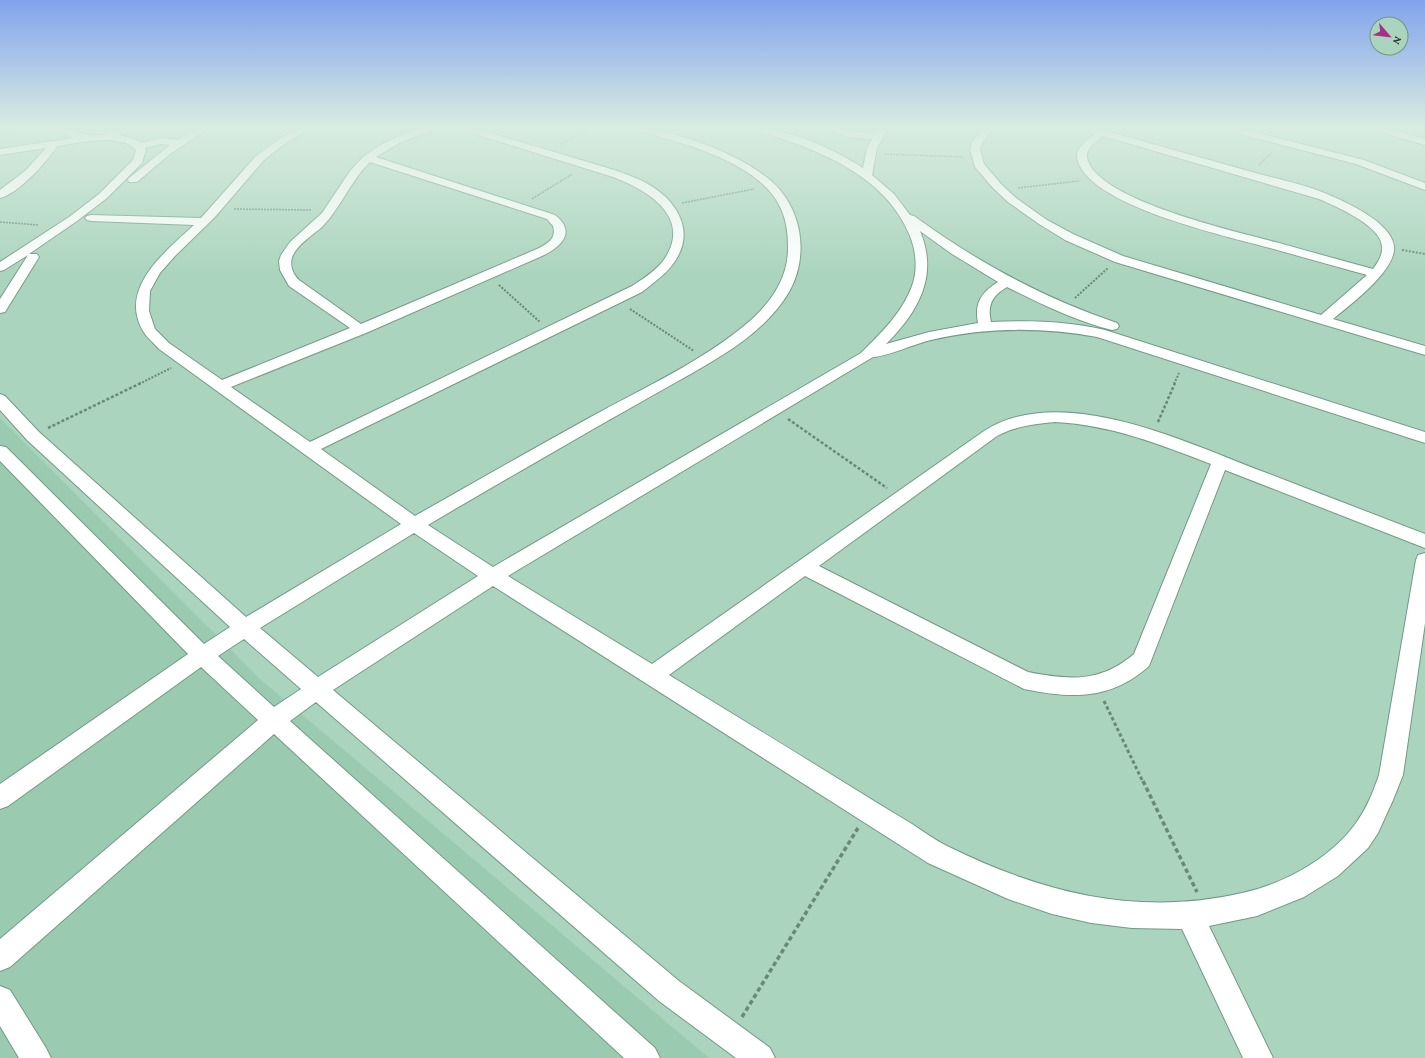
<svg xmlns="http://www.w3.org/2000/svg" width="1425" height="1058" viewBox="0 0 1425 1058" font-family="'Crimson Pro',serif">
<rect width="100%" height="100%" fill="#aad4bd"/>
<path fill="#9acbb0" d="M0,128H39L0,136Z
M0,418L260,679L709,1058H1L0,1056Z"/>
<g fill="none" stroke-linecap="round" stroke-linejoin="round">
<g stroke="#729a85" stroke-width="2">
<path id="minor" d="M57,128C68,128 75,132 85,134C92,136 98,135 105,135L106,132L125,128H145L143,130L118,135L134,139L141,143L161,138L178,140L197,128H209L170,154L137,182H129L128,180L129,178L170,145L161,144L145,148L146,150L142,163L107,198L77,221L29,254H37L39,257L5,312L0,313V299L28,255L4,270L0,271V262L69,217L99,194L133,160L136,150C121,132 77,143 57,146C47,162 18,194 0,198V190L26,170L46,148L0,155V149L74,138L65,134Z
M300,128H313L287,142L264,160L215,217L175,256L160,273L150,291L149,311L155,329L169,343L222,380L350,328L289,286L280,270L279,261L281,255L290,242L322,213L350,171L364,156L379,146L403,134L421,128H436L434,130L401,142L376,157L555,215C577,232 561,247 542,256L366,333L231,387L310,442L632,286C643,279 655,271 663,261C694,218 648,190 613,177L462,130L460,128H475C506,138 537,147 568,156C592,164 617,169 640,180C673,195 699,229 673,264C665,275 653,283 642,292L321,449L415,516C473,483 531,450 589,418C643,388 704,361 751,320C772,301 789,276 788,246C788,231 786,217 778,203C754,160 679,142 635,130L633,128C674,128 753,158 780,190C804,219 807,260 789,292C765,333 719,358 680,380C656,393 633,407 609,420C549,455 488,489 428,525L493,567L861,353C881,333 902,313 912,286C918,270 916,251 910,236C885,173 813,148 755,130L753,128C788,128 834,149 863,168L867,148L872,139L848,137L828,130L826,128H840L849,131L875,133L878,128H888L877,148L872,175L894,194L910,215L914,216C977,262 1043,298 1117,323L1119,326L1117,329L1112,330C1076,321 1041,304 1007,287C992,296 987,305 991,322C1029,320 1068,321 1105,330L1425,432V443L1097,337C1042,327 987,327 931,340C914,344 889,356 873,357L508,576L652,664L984,431C1062,381 1187,443 1264,472C1318,493 1371,513 1425,534V548L1225,470L1149,666C1111,700 1072,699 1024,689L805,576L669,675C728,711 787,747 845,783C868,797 890,811 912,824C924,832 935,840 947,846C1042,893 1138,917 1242,893C1284,884 1331,858 1356,823C1367,808 1373,792 1379,775L1416,560L1418,555L1425,553V623L1403,775L1393,800L1378,833L1368,848L1338,876L1304,897L1257,916L1209,926L1273,1058H1243L1182,929L1132,928L1091,923L1052,914L1008,899L928,863L493,586L333,690L679,981L770,1048L775,1058H736L659,1001L316,702L290,721L655,1048L660,1058H624L274,734L10,967L0,971V939L258,720L201,667L8,806L0,809V784L188,654L0,461V446L6,447L204,644L230,627L27,440L0,410V394L5,396L39,432L246,617L401,524L159,349C154,343 147,338 143,331C118,288 166,251 194,225L91,221L87,220L85,218L87,216L91,215L201,218L256,156L281,138ZM370,162L547,219L553,226C557,239 547,244 537,249L361,324L299,280C292,273 289,264 293,255C299,243 313,235 322,227C341,208 350,181 370,162ZM920,231L952,254L998,282C981,292 974,304 978,323L929,332L886,344C918,312 939,276 920,231ZM1055,422C1111,425 1159,444 1211,464L1134,654C1100,683 1069,680 1028,672L819,566L997,436C1015,426 1035,424 1055,422ZM414,533L478,576L318,677L260,628ZM244,639L301,689L274,707L218,656Z
M984,128H994L982,143L980,149L984,164L1001,184L1016,198L1047,220L1073,234L1123,256L1321,315L1367,275C1334,266 1302,257 1270,248C1230,237 1083,205 1077,157C1076,148 1088,139 1095,134L1082,130L1080,128H1096C1145,142 1195,156 1245,170C1272,178 1301,183 1327,194C1346,202 1391,222 1394,246C1397,270 1350,305 1333,319L1425,346V355L1115,262L1065,240L1039,224L1008,202L993,188L975,167L970,149L972,142ZM1103,136L1319,199C1337,207 1380,225 1382,246C1383,255 1378,262 1373,269C1341,260 1310,252 1279,243C1242,233 1093,200 1087,157C1086,148 1097,141 1103,136Z
M1223,128H1239L1364,160L1425,183V190L1356,164L1225,130Z
M1371,128H1387L1425,139V145L1373,130Z
M0,986L10,990L46,1048L51,1058H19L0,1026Z"/>
</g>
<path stroke="#6a8878" stroke-width="1.5" stroke-dasharray="2 1" stroke-linecap="butt" d="M561,144L589,128
M884,154L963,157
M1259,165L1272,152
M1018,188L1079,181
M532,199L572,174
M682,203L754,189
M234,209L311,210
M0,222L39,225"/>
<path stroke="#6a8878" stroke-width="2" stroke-dasharray="2 1.5" stroke-linecap="butt" d="M1402,250L1425,254
M499,285L540,322
M1075,298L1108,268
M630,309L694,351
M139,384L171,368
M1174,384L1179,373"/>
<path stroke="#6a8878" stroke-width="2.5" stroke-dasharray="3 2" stroke-linecap="butt" d="M788,419L887,488
M1158,422L1175,383
M48,428L141,383"/>
<path stroke="#6a8878" stroke-width="3" stroke-dasharray="3.5 2.5" stroke-linecap="butt" d="M1104,701L1143,782"/>
<path stroke="#6a8878" stroke-width="3.5" stroke-dasharray="4.5 3" stroke-linecap="butt" d="M1143,781L1197,892
M742,1017L858,828"/>
<use href="#minor" fill="#fff" fill-rule="evenodd"/>
</g>
<linearGradient id="sky" x2="0" y2="1"><stop stop-color="#81a3ed"/><stop offset="0.46" stop-color="#d9ece1"/><stop offset="1" stop-color="#d9ece1" stop-opacity="0"/></linearGradient>
<rect width="1425" height="276" fill="url(#sky)"/>
<g transform="translate(1389 36) rotate(118)"><circle r="19" fill="#aad4bd" stroke="#759583"/>
<path d="M0-3L7 15L0 10L-7 15Z" fill="#a73086"/>
<text y="-6" font-size="11" font-weight="bold" text-anchor="middle" fill="#25362d">N</text>
</g>
</svg>
